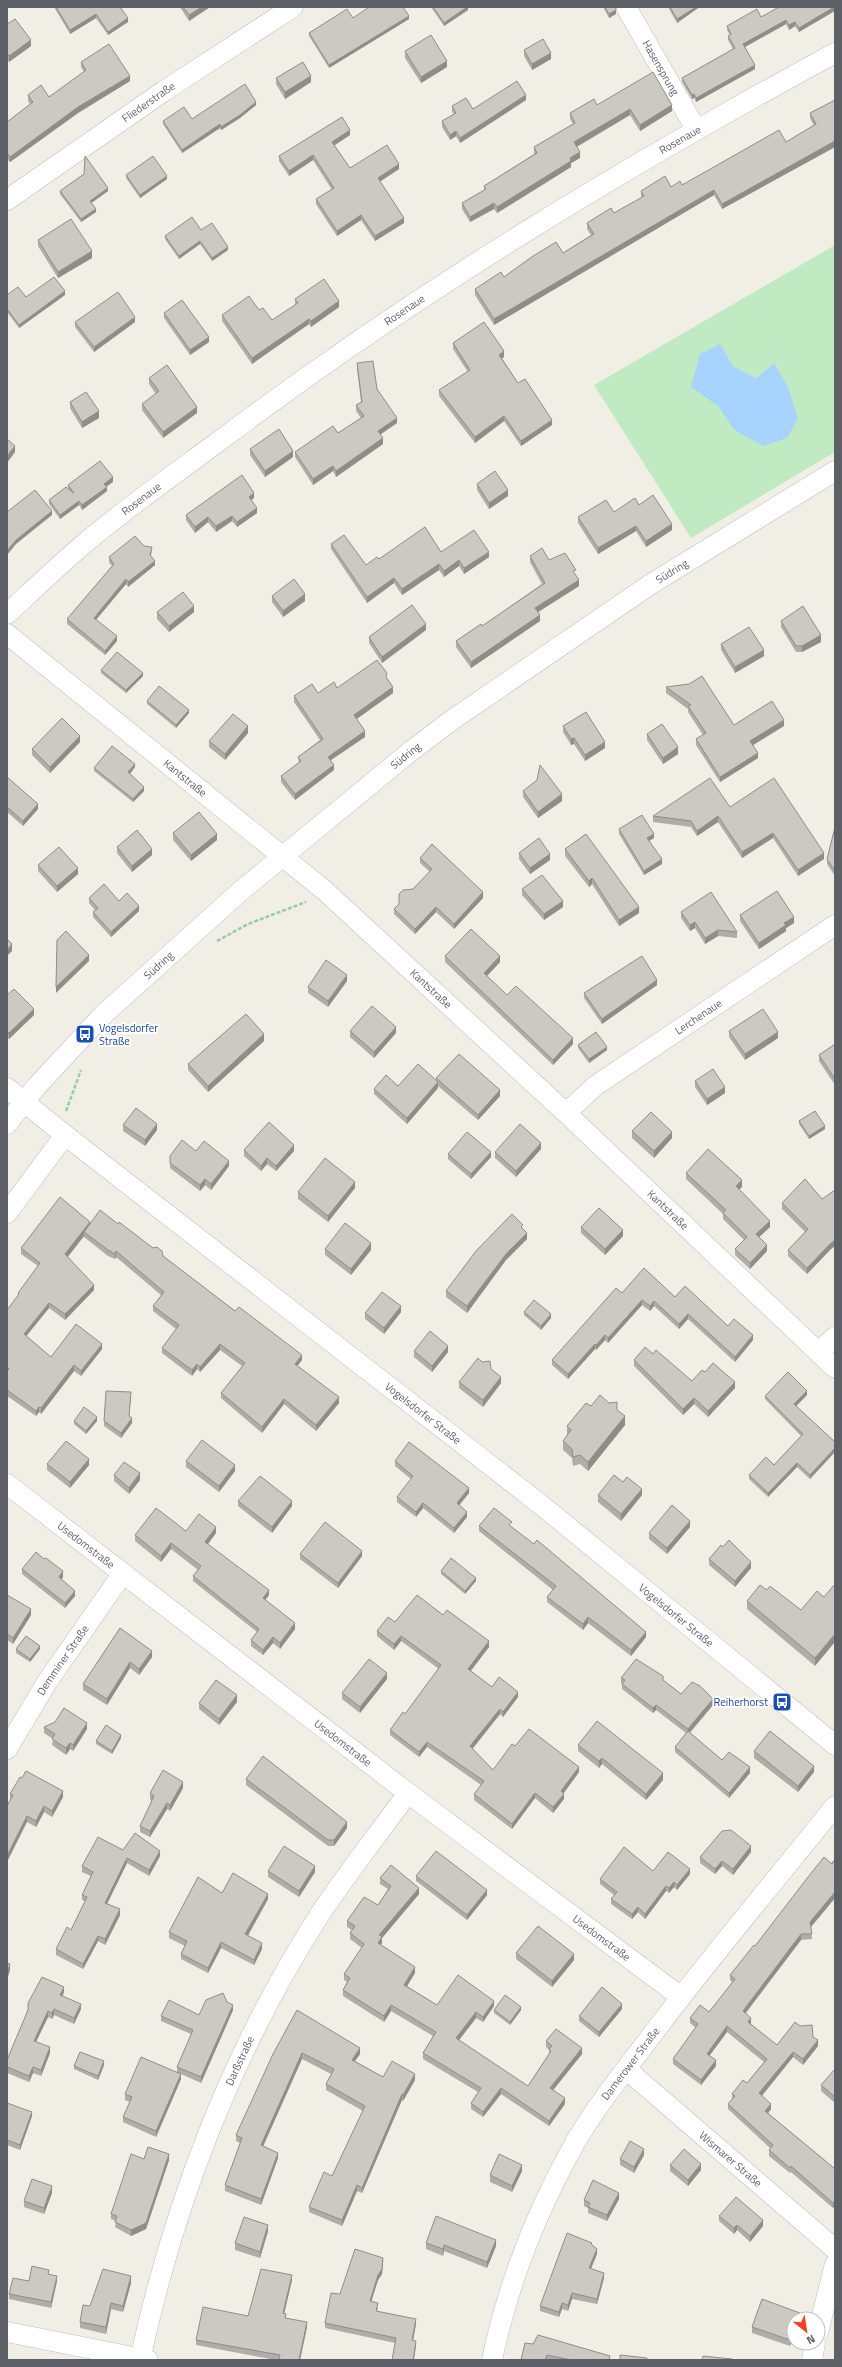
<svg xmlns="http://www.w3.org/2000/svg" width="842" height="2367" viewBox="0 0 842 2367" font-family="'Titillium Web',sans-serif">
<rect width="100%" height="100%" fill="#f1efe5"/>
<path fill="#c0eac2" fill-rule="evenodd" d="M835,245V452L691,538L594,385ZM774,363L733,429L719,407L733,366L756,378Z"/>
<path fill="#a7d4ff" d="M720,344L733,366L756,378L774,363L788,387L798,419L787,438L763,446L733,429L719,407L691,387L700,354Z"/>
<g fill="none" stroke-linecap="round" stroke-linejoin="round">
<g stroke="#babdc2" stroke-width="21">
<g id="minor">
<path id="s1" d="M626,7L696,129"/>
<path id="s2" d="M7,200L164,91L293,7"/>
<path id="s3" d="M7,614C33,590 58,566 85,543C130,505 179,471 226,436C419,291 623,168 835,53"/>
<path id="s4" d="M7,634L324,890L566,1113L835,1368"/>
<path id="s5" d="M7,1088L65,1135L540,1504L835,1745"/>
<path id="s6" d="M566,1113L595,1086L835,925"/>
<path id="s7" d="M7,1124L36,1087L103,1015L243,889L411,751L452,720L651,584L835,471"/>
<path d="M7,1213L65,1135"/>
<path d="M819,1351L835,1337"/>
<path id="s8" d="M7,1484L408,1793L681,1997"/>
<path id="s9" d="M7,1749L47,1682L123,1573"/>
<path id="s10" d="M626,2069L835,2249"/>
<path d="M7,2332L148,2360"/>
<path d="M818,2332L835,2264"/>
<path id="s11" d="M140,2360C173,2206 231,2055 315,1922C343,1878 377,1836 408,1793"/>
<path id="s12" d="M492,2360C508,2284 538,2208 576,2141C599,2102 628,2067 655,2031C713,1954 775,1881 835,1806"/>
<path d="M812,2360L815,2343"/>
</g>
</g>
<path stroke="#97cca9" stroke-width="2.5" stroke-dasharray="4 2" stroke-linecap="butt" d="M217,941L248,924L306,902
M66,1111L81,1070"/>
<use href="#minor" stroke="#fff" stroke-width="20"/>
</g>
<path fill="#afada7" d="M54,7H120L128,22L108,35L96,18L70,34Z
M180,7H210L189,21Z
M431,7H468V10L444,26Z
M603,7H616V14L609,18Z
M668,7H698V8L677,23Z
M835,7L799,32L795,26L789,30L786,24L745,47L755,69L696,102L694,98L692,99L682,82V78L733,49L728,40V36L730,35L727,30V26L761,17Z
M353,18L409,19L329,68L309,36V33Z
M7,23L31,46L9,62L7,59Z
M524,50L551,59L532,70L524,56Z
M405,51L447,67L421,83L405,58Z
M81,62L130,81L78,113L10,162L7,159V122L30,104L28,101V95L49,97L84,72L81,67Z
M276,78L311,82L285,99L276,84Z
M526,100L460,143L456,136L450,140L442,127V121L454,114L452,112V106L473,109Z
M835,100V147L722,209L714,195L494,325L475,295V289L563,253L591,235L587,229V223L614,213L642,198L641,196V191L682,185L786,142L814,126L810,118V113Z
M256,105L240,118L221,130L220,128L182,153L163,124V121L192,119Z
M597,105L672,111L640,131L630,115L577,147L580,158L571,163V167L497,213L494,209L470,222L462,209V203L484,190V186L534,154V147L573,124L570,119V113Z
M350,135L334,145L350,168L399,169L380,181L404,223L375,241L361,220L337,236L316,204V199L332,190L313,160L289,176L279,161V156Z
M84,174L108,191L91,203L96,212L81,222L60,194V191Z
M126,175L167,179L140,198L126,178Z
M201,230L228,250L212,261L200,244L179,259L165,239V236Z
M38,240L92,258L58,278L38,246Z
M7,295L26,297L65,295L19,328L7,312Z
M295,299L339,307L311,327L309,324L252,364L222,321V315L259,310L272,320L295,305Z
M164,313L209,342L190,355L164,318Z
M75,322H135L94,352L75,327Z
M453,343L504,357L502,358L518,383L552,425L521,446L504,421L475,443L439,396V390L468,372L453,349Z
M357,363L377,389L397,423L381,434L383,444L336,477L333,471L313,485L295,457V452L338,433L361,418L356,411V405L361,402L357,369Z
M149,378L197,413L163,438L142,410V404L156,394L149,384Z
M70,402L99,418L82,428L70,408Z
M250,449L293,457L265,477L250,455Z
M113,482L106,487L107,491L82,510L79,505L60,519L49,504V500L68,489V485Z
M477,484L508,496L489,509L477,490Z
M254,498L251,500L257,513L237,527L232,521L216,532L208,522L195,533L186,520V515Z
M639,505L672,530L646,547L636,531L598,554L578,523V517L614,512Z
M331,544L366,565L379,559L441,552L489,557L464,574L459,566L444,577L439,570L402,595L394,583L367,603L331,549Z
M144,546L152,551L151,556L155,565L128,587L126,584L96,620L117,641L105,655L67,624V619L112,566L109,562V557Z
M530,556L549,560L576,575L579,586L538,612L540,621L471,668L456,647V641L482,626L542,584L530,562Z
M272,596L305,601L283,617L272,602Z
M157,612H194L169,632L157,619Z
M781,621L821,642L802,652H796L781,627Z
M426,630L382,663L369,643V637Z
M721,644L764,656L735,673L721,650Z
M101,670L143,676L126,693L101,673Z
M387,678L393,693L356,719L365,737L331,760L334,770L295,800L281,782V776L299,763L298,757L320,740L294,702V696L318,693L337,688Z
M666,687L734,725L784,726L753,745L758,758L720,782L696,745V739L703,735L688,712V709L666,693Z
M147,701L189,713L176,728L147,704Z
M563,726L605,748L585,761L574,744L571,745L563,732Z
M248,733L225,760L209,747V741Z
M647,734L678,754L663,764L647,740Z
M80,742L50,773L32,755V749Z
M135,767L130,774L144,791L133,802L94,771V768Z
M7,777L38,809L23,826L7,812Z
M523,791L562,801L538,818L523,797Z
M730,807L824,859L798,876L773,838L742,858L718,822L697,836L691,827L653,822V816Z
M835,827V876L827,864V859Z
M619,829L654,838L649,841L662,864L644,875L619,834Z
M173,833L217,840L191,861L173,840Z
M117,847L152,855L132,872L117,853Z
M565,849L639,913L619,926L592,884L589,887L565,856Z
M519,853L550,860L530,874L519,859Z
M420,858L483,898L454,929L436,912L415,934L394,914V909L399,904V894L413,889L430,872L420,863Z
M38,865L78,874L57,892L38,871Z
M522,889L563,907L544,920L522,895Z
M89,898L119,901L139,911L111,937L93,917V912L95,910L89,903Z
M681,912L737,932V938L718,936L705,944L695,928L690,931L681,918Z
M740,915L794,923L786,928V931L759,949L740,921Z
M445,956L500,962L487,976L507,995L573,1044L553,1065L445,962Z
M347,981L328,1007L308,993V987Z
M657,985L602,1024L584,998V993Z
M7,995L34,1015L9,1039L7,1037Z
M350,1031L396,1033L374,1058L350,1037Z
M729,1031L778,1038L745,1060L729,1037Z
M264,1041L208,1092L188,1070V1064Z
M835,1044V1085L819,1061V1055Z
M578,1045L607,1050L589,1063L578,1048Z
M436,1078L500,1096L478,1120L438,1086V1088L407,1124L374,1094V1089L398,1086L436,1080Z
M695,1081L725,1093L707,1105L695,1087Z
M799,1121L825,1129L809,1139L799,1124Z
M123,1125L157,1130L145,1146L123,1131Z
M632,1131L672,1138L654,1158L632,1138Z
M541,1149L516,1177L495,1158V1152Z
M244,1150L294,1151L276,1171L267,1164L261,1171L244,1156Z
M196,1151L229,1166L211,1190L205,1185L200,1191L170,1168V1156Z
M448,1154L491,1157L471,1179L448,1159Z
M686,1173L742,1187L739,1189L770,1227L759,1237L767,1251L750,1269L735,1255V1249L744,1240L723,1219V1214L686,1179Z
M355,1188L328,1222L298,1199V1192Z
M782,1203L830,1250L807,1274L788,1256V1250L805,1232L782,1209Z
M90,1223L118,1224L163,1256L235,1311L302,1360L297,1366L339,1403L316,1431L284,1404L262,1433L221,1398V1393L242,1366L220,1350L200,1372L197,1369L192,1376L162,1353V1348L176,1329L153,1311V1306L161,1295L116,1257L115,1259L108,1256L84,1237V1236L68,1257L94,1290L65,1320L49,1308L26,1336L51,1357L102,1349L81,1376L74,1371L41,1414L39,1412L36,1416L7,1396V1310L18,1296V1293L38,1266L21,1254V1248Z
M581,1227L623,1236L605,1255L581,1233Z
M523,1229L527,1239L506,1260L467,1313L446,1297V1291Z
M325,1249L371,1250L351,1275L325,1255Z
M622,1293L675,1297L753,1340L735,1362L688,1319L679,1329L654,1306L650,1311L642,1305L608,1343L605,1340L596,1350L595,1349L568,1379L552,1365V1360Z
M401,1312L384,1334L365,1319V1313Z
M524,1312L551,1318L541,1330L524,1315Z
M414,1351L448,1352L432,1372L414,1357Z
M653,1354L692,1381L705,1372L735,1388L708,1417L694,1404L683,1415L634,1366V1360Z
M482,1362L491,1369L501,1383L483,1407L459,1388V1382Z
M807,1395L796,1406L835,1442L810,1479L797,1467L768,1497L749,1479V1475L774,1465L801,1436L765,1399V1396Z
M131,1397L129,1416L132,1423L121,1438L104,1426V1421Z
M591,1406L617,1410L625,1425L588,1471L580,1464L573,1466L572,1458L563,1450V1441L567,1436V1426Z
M74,1421H97L86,1434L74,1424Z
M186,1461L235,1471L219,1492L186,1467Z
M395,1461L469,1493L459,1505L467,1517L454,1533L423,1508L416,1517L397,1502V1497L411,1479L395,1466Z
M47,1464L89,1465L70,1488L47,1470Z
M114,1475L140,1480L129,1494L114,1481Z
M623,1482L642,1495L621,1521L598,1502V1495Z
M238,1501L292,1506L272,1533L238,1506Z
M479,1526L512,1528L646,1637L631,1656L588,1623L583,1630L547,1602V1597L553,1590L479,1531Z
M690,1527L667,1554L649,1539V1533Z
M186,1531L216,1533L208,1544L269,1595L265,1600L295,1629L280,1649L273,1643L263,1655L251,1646V1640L257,1632L193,1581V1576L198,1570L171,1549L161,1562L135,1541V1535Z
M300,1554L362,1556L338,1588L300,1559Z
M44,1559L63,1577L61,1579L75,1596L65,1608L22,1574V1569Z
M709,1559L751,1568L735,1587L709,1565Z
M441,1571L476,1581L465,1594L441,1574Z
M767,1590L801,1610L824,1597L815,1666L747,1609V1601Z
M7,1595L31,1615L13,1644L7,1640Z
M443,1615L489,1647L471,1671L492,1687L518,1697L503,1717L500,1714L472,1749L493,1770L515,1746L579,1772L563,1793L564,1799L553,1813L535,1798L512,1829L474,1800V1794L481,1785L427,1747L419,1757L390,1735V1730L405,1714L439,1669L401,1641L394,1650L377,1636V1631L395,1622Z
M120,1628L152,1657L139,1675L130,1668L107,1705L83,1690V1684Z
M16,1649H40L30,1662L16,1653Z
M621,1678L663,1680L681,1694L713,1705L690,1733L722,1760L750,1773L729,1798L675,1752V1747L686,1733L656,1710L653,1713L622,1689V1684L621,1683Z
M387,1679L360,1713L342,1699V1693Z
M237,1702L219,1725L199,1709V1703Z
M44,1727L87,1729L73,1751L70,1749L66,1755L52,1745L53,1739L44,1733Z
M121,1738L112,1754L96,1744V1741Z
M578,1745L663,1780L646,1800L602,1764L599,1768L578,1751Z
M754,1751L814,1772L798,1792L754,1758Z
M22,1778L63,1797L52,1817L44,1812L36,1827L27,1822L10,1800V1794Z
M246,1779L347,1828L334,1846H328L246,1785Z
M183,1788L170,1811L167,1809L150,1837L140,1832V1826L152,1801L150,1800V1793Z
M123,1850L160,1856L149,1876L127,1863L107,1904L120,1915L105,1945L98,1941L83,1969L56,1955V1949L71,1930L85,1901L82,1900V1895L91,1876L82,1872V1866Z
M751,1852L733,1875L722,1866L715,1874L700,1863V1857Z
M835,1859V1898L811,1927L812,1939L801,1940L746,2013L751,2023V2024L777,2045L813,2037L818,2046L803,2065L793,2057L762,2096L771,2109L768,2113L834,2168H835V2206L833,2208L791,2172L790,2173L769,2156V2150L770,2148L728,2109V2104L732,2099V2094L747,2083L764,2062L727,2032L709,2056L716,2066L701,2085L673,2064V2059L696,2028L690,2023V2018L709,2012L733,1983L730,1980V1975L755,1946Z
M268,1871L315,1872L299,1897L268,1877Z
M653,1871L690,1874L677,1890L674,1887L669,1893L666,1891L645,1919L638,1912L632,1919L611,1904V1899L614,1895L600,1884V1879Z
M416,1876L487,1895L467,1920L416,1881Z
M380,1878L419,1894L382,1938V1943L381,1945L415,1973L407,1986L437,2005L494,2006L483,2022L476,2018L459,2040L528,2086L549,2054V2050L546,2047V2041L582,2054L553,2090L565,2104L549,2126L501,2094L483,2117L471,2109V2103L478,2092L423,2059V2053L433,2036L391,2011L384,2022L343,1996V1990L347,1982L344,1980V1974L362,1948L350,1939V1933L352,1930L347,1927V1921L378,1905L388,1889L380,1884Z
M222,1893L268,1899L248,1936L262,1949L254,1965L221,1948L208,1973L181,1959V1954L185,1946L169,1938V1932Z
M516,1953L574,1960L552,1987L516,1959Z
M64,1992L63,1996L81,2009L74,2024L54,2015L52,2019L48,2017L36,2042L50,2053L41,2076L33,2073L29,2082L7,2073V2060L28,2010Z
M227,2002L233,2010L201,2083L181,2074V2079L156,2137L123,2122V2117L130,2102L125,2100V2094L177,2072V2067L191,2034L161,2021V2016L199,2015Z
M622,2009L599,2037L579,2021V2016Z
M297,2010L360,2054L355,2061L383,2077L415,2080L403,2101L402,2100L362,2193L357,2191L342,2226L309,2212V2207L332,2176L363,2111L326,2090V2084L331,2074L302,2059L263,2146L278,2158L261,2205L225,2191V2185L240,2143L236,2141V2135Z
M494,2010H521L510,2025L494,2013Z
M104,2065L98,2080L74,2069V2066Z
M835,2071V2103L821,2091V2085Z
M7,2103L32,2116L20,2150L7,2145Z
M644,2155L634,2173L620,2165V2159Z
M144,2159L169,2160L146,2229L131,2236L115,2227L116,2221L111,2219V2214Z
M670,2165L701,2170L688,2186L670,2171Z
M522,2171L512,2192L490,2182V2175Z
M52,2193L44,2214L24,2207V2201Z
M619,2199L607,2221L588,2213V2208L584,2206V2200Z
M719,2216L763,2226L750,2242L737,2230L734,2234L719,2221Z
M268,2231L260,2258L235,2250V2243Z
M426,2243L496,2246L487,2268L444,2251L443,2256L426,2249Z
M592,2245L597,2254L591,2269L604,2278L597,2304L572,2299L568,2311L562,2309L559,2317L540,2311V2306Z
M383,2263L382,2274L378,2280L371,2301L378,2308L377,2311L416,2324L413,2340L416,2346L395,2343L325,2328V2323L340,2294Z
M292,2280L284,2313L286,2318L307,2327L300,2360H276L196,2345V2340L248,2316Z
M29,2281H57L51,2308L9,2299V2294Z
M131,2283L123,2312L111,2309L106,2334L80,2328V2322L90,2306Z
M800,2313L790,2346L752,2333V2327Z
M525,2343L610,2360H521Z"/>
<path fill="#8f8d88" d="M202,7H210L189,21V15Z
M467,7H468V10L444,26V23Z
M696,7H698V8L677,23V19Z
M834,7H835V11L799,32V28Z
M616,10V14L609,18V14Z
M96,14V18L70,34V30Z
M409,16V19L329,68V65Z
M128,18V22L108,35V32Z
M786,20V24L743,48V44Z
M795,22V26L789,30V25Z
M31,40V46L9,62V56Z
M551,53V59L532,70V64Z
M447,61V67L421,83V77Z
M755,65V69L696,102V98Z
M130,76V81L78,113L10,162V157L78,107Z
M311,76V82L285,99V92Z
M694,94V98L692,99V95Z
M526,95V100L460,143V138Z
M256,102V105L240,118L221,130V127Z
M672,105V111L640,131V125Z
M630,109V115L574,148V142Z
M220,124V128L182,153V150Z
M350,130V135L332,147V142Z
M456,131V136L450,140V135Z
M835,141V147L722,209V204Z
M580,152V158L571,163V167L497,213V207Z
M313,155V160L289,176V171Z
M399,164V169L378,183V178Z
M167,176V179L140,198V195Z
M108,188V191L90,204V201Z
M714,190V195L494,325V319Z
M494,203V209L470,222V217Z
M96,209V212L81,222V219Z
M361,215V220L337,236V231Z
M404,218V223L375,241V236Z
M200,241V244L179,259V256Z
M228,247V250L212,261V258Z
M92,251V258L58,278V272Z
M65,291V295L19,328V325Z
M339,301V307L311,327V321Z
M135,317V322L94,352V347Z
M309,319V324L252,364V358Z
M209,337V342L190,355V350Z
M504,351V357L499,360V355Z
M197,407V413L163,438V432Z
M99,411V418L82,428V422Z
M504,416V421L475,443V437Z
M397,418V423L378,436V431Z
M552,420V425L521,446V441Z
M383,438V444L336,477V471Z
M15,446V452L7,463V456Z
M293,451V457L265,477V471Z
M333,466V471L313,485V479Z
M113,477V482L104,488V484Z
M107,487V491L82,510V505Z
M508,490V496L489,509V503Z
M254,493V498L249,502V497Z
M79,501V505L60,519V515Z
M257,508V513L237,527V522Z
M52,511V515L16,544L7,555V551L16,540Z
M232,516V521L216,532V526Z
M208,517V522L195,533V527Z
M672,524V530L646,547V541Z
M636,526V531L598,554V548Z
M489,552V557L464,574V568Z
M459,560V566L444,577V571Z
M155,561V565L128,587V582Z
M439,564V570L402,595V589Z
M394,578V583L367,603V597Z
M126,579V584L94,622V618Z
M579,580V586L535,614V608Z
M305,594V601L283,617V611Z
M194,606V612L169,632V626Z
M540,615V621L471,668V662Z
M426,624V630L382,663V657Z
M821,635V642L802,652V646Z
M117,636V641L105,655V651Z
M764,650V656L735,673V667Z
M143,673V676L126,693V690Z
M393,687V693L354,721V715Z
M189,710V713L176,728V725Z
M784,720V726L750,747V741Z
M248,726V733L225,760V754Z
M365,731V737L328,762V757Z
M80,736V742L50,773V767Z
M574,738V744L571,745V739Z
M605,742V748L585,761V755Z
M678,747V754L663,764V758Z
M758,753V758L720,782V777Z
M135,764V767L128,776V772Z
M334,765V770L295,800V794Z
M144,787V791L133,802V799Z
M562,794V801L538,818V812Z
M38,804V809L23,826V821Z
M718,816V822L697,836V831Z
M773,833V838L742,858V852Z
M217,834V840L191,861V855Z
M654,834V838L647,842V838Z
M152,849V855L132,872V866Z
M824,853V859L798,876V870Z
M550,854V860L530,874V868Z
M662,859V864L644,875V871Z
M78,868V874L57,892V886Z
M592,878V884L589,887V881Z
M483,892V898L454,929V924Z
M563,901V907L544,920V914Z
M139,906V911L111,937V932Z
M436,907V912L415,934V929Z
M639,907V913L619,926V920Z
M794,917V923L786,928V931L759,949V943L784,923Z
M695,922V928L690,931V925Z
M718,930V936L705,944V938Z
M12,944V951L7,956V950Z
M89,955V961L56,993V987Z
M500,956V962L484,979V973Z
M347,975V981L328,1007V1001Z
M657,980V985L602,1024V1019Z
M34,1009V1015L9,1039V1033Z
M396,1027V1033L374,1058V1052Z
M778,1032V1038L745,1060V1054Z
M264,1034V1041L208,1092V1086Z
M573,1038V1044L553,1065V1060Z
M607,1047V1050L589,1063V1059Z
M438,1082V1088L407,1124V1118Z
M725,1087V1093L707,1105V1099Z
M500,1090V1096L478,1120V1115Z
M157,1124V1130L145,1146V1140Z
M825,1126V1129L809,1139V1136Z
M672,1132V1138L654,1158V1151Z
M541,1143V1149L516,1177V1171Z
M294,1145V1151L276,1171V1166Z
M491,1152V1157L471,1179V1174Z
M267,1158V1164L261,1171V1166Z
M229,1161V1166L211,1190V1184Z
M205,1179V1185L200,1191V1185Z
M742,1180V1187L736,1192V1186Z
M355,1182V1188L328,1222V1216Z
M770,1221V1227L756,1240V1234Z
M90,1222V1227L84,1232V1236L65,1260V1254Z
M623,1230V1236L605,1255V1249Z
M527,1233V1239L506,1260L467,1313V1306L506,1254Z
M835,1240V1246L830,1250L807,1274V1268L830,1244Z
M371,1243V1250L351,1275V1269Z
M767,1245V1251L750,1269V1263Z
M116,1251V1257L115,1259V1254Z
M94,1285V1290L65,1320V1314Z
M642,1300V1305L608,1343V1338Z
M654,1301V1306L650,1311V1306Z
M49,1303V1308L24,1339V1334Z
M401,1306V1312L384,1334V1328Z
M551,1314V1318L541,1330V1326Z
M688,1314V1319L679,1329V1324Z
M605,1335V1340L596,1350V1345Z
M753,1335V1340L735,1362V1357Z
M102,1344V1349L81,1376V1371Z
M220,1344V1350L200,1372V1367Z
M595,1344V1349L568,1379V1374Z
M448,1346V1352L432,1372V1366Z
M302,1355V1360L295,1369V1364Z
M197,1364V1369L192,1376V1370Z
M74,1365V1371L41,1414V1408Z
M501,1377V1383L483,1407V1400Z
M735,1382V1388L708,1417V1411Z
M807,1391V1395L794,1408V1404Z
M339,1397V1403L316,1431V1425Z
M694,1398V1404L683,1415V1409Z
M284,1399V1404L262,1433V1427Z
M39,1407V1412L36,1416V1411Z
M625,1416V1425L588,1471V1462Z
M97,1417V1421L86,1434V1431Z
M132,1418V1423L121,1438V1433Z
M835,1448V1452L810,1479V1475Z
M89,1459V1465L70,1488V1482Z
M797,1463V1467L768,1497V1493Z
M235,1465V1471L219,1492V1486Z
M140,1473V1480L129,1494V1488Z
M469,1488V1493L457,1508V1503Z
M642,1489V1495L621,1521V1514Z
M292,1501V1506L272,1533V1527Z
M423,1503V1508L416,1517V1512Z
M467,1512V1517L454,1533V1528Z
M690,1521V1527L667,1554V1548Z
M216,1527V1533L205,1548V1542Z
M171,1543V1549L161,1562V1556Z
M362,1551V1556L338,1588V1583Z
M751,1562V1568L735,1587V1581Z
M63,1571V1577L59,1583V1577Z
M476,1578V1581L465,1594V1591Z
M269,1590V1595L263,1603V1598Z
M75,1591V1596L65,1608V1603Z
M31,1609V1615L13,1644V1638Z
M588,1617V1623L583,1630V1624Z
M295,1623V1629L280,1649V1643Z
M646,1632V1637L631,1656V1650Z
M835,1634V1642L815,1666V1658Z
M401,1636V1641L394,1650V1644Z
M273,1637V1643L263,1655V1650Z
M489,1641V1647L468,1674V1669Z
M40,1646V1649L30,1662V1659Z
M152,1651V1657L139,1675V1669Z
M130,1662V1668L107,1705V1699Z
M387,1673V1679L360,1713V1707Z
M518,1692V1697L503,1717V1712Z
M237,1695V1702L219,1725V1719Z
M713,1699V1705L688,1734V1729Z
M656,1705V1710L653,1713V1708Z
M500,1709V1714L470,1752V1746Z
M87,1723V1729L73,1751V1745Z
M121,1735V1738L112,1754V1751Z
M427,1742V1747L419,1757V1752Z
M70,1743V1749L66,1755V1748Z
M602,1758V1764L599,1768V1761Z
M814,1766V1772L798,1792V1786Z
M579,1767V1772L561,1797V1791Z
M750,1767V1773L729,1798V1793Z
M663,1773V1780L646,1800V1794Z
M183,1782V1788L170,1811V1805Z
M63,1791V1797L52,1817V1811Z
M535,1793V1798L512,1829V1824Z
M564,1794V1799L553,1813V1807Z
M167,1803V1809L150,1837V1831Z
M44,1806V1812L36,1827V1821Z
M27,1816V1822L7,1862V1856Z
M347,1822V1828L334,1846V1840Z
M751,1846V1852L733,1875V1869Z
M160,1851V1856L149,1876V1870Z
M127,1858V1863L105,1908V1903Z
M722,1861V1866L715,1874V1869Z
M315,1866V1872L299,1897V1891Z
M690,1869V1874L677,1890V1885Z
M674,1882V1887L669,1893V1888Z
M666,1886V1891L645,1919V1914Z
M419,1888V1894L382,1938V1943L378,1949V1943L379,1935Z
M487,1890V1895L467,1920V1915Z
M835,1892V1898L810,1928V1922Z
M268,1894V1899L245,1940V1934Z
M638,1907V1912L632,1919V1914Z
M120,1909V1915L105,1945V1939Z
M801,1934V1940L743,2016V2011Z
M98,1936V1941L83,1969V1964Z
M221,1942V1948L208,1973V1968Z
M262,1943V1949L254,1965V1960Z
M574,1954V1960L552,1987V1981Z
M10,1964V1970L7,1980V1973Z
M415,1967V1973L404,1991V1985Z
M64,1987V1992L60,2000V1995Z
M494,2001V2006L483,2022V2017Z
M81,2004V2009L74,2024V2018Z
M622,2004V2009L599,2037V2032Z
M233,2005V2010L201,2083V2077Z
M391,2005V2011L384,2022V2016Z
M521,2007V2010L510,2025V2022Z
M54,2009V2015L52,2019V2013Z
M48,2011V2017L34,2046V2041Z
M476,2012V2018L456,2044V2038Z
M751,2018V2023L748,2027V2022Z
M727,2026V2032L707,2059V2054Z
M818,2040V2046L803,2065V2059Z
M50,2047V2053L41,2076V2070Z
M360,2048V2054L352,2065V2060Z
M582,2048V2054L550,2094V2088Z
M793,2052V2057L759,2099V2093Z
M302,2053V2059L261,2151V2145Z
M716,2060V2066L701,2085V2080Z
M104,2061V2065L98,2080V2076Z
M33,2067V2073L29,2082V2076Z
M181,2074V2079L156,2137V2131Z
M415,2074V2080L403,2101V2095Z
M501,2088V2094L483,2117V2112Z
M402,2094V2100L362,2193V2188Z
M565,2098V2104L549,2126V2121Z
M771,2104V2109L765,2117V2111Z
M32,2112V2116L20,2150V2145Z
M644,2149V2155L634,2173V2167Z
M278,2153V2158L261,2205V2199Z
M169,2154V2160L146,2229L131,2236V2230Z
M701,2164V2170L688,2186V2180Z
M522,2165V2171L512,2192V2186Z
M357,2185V2191L342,2226V2220Z
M52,2186V2193L44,2214V2208Z
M619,2193V2199L607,2221V2215Z
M835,2201V2206L833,2208V2203Z
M763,2220V2226L750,2242V2236Z
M268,2225V2231L260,2258V2252Z
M737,2225V2230L734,2234V2228Z
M496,2240V2246L487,2268V2262Z
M444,2245V2251L443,2256V2249Z
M597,2249V2254L589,2273V2268Z
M383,2258L382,2274L378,2280L370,2306V2301Z
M604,2273V2278L597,2304V2299Z
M292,2275V2280L283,2319V2313Z
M57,2276V2281L51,2308V2302Z
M131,2276V2283L123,2312V2306Z
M572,2293V2299L568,2311V2305Z
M111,2303V2309L106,2334V2327Z
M562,2303V2309L559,2317V2312Z
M800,2313V2319H797Z
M416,2319V2324L412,2346V2340Z
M307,2322V2327L300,2360H299Z
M794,2328V2335L790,2346V2340Z
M416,2341V2346L414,2360H413Z"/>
<path fill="#ccc9c2" stroke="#8f8d88" d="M56,7H120L128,18L108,32L96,14L70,30Z
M183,7H202L189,15Z
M369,7H403L409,16L329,65L309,33L347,9L353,18Z
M433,7H467L444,23Z
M605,7H616V10L609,14Z
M670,7H696L677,19Z
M779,7H834L799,28L795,22L789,25L786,20L743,44L755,65L696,98L694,94L692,95L682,78L735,48L728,36L731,34L727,26L757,9L761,17Z
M15,19L31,40L9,56L7,53V23H9Z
M431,35L447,61L421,77L405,51Z
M543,39L551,53L532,64L524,50Z
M109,44L130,76L78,107L10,157L7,153V122L33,102L28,95L41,85L49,97L86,70L81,62Z
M303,62L311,76L285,92L276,78Z
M653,72L672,105L640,125L630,109L574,142L580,152L570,158L571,161L497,207L494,203L470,217L462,203L486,189L484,186L537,153L534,147L575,123L570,113L594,99L597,105Z
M517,81L526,95L460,138L456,131L450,135L442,121L456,113L452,106L466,98L473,109Z
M245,84L256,102L240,115L221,127L220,124L182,150L163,121L184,107L192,119Z
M835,100V141L722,204L714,190L494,319L475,289L501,272L504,277L533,256L556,242L563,253L594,234L587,223L611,208L614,213L644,196L641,191L665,176L671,187L680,181L682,185L779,130L786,142L816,124L810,113Z
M342,117L350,130L332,142L350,168L387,145L399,164L378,178L404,218L375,236L361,215L337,231L316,199L334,188L313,155L289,171L279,156Z
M85,156L108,188L90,201L96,209L81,219L60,191L84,174Z
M153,156L167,176L140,195L126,175Z
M192,217L201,230L212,223L228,247L212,258L200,241L179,256L165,236Z
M71,219L92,251L58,272L38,240Z
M54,277L65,291L19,325L7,309V301H8L7,300V295L18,287L26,297Z
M324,279L339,301L311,321L309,319L252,358L222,315L249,296L259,310L263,308L272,320L298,303L295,299Z
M118,292L135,317L94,347L75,322Z
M182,300L209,337L190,350L164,313Z
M484,322L504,351L499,355L518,383L525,379L552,420L521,441L504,416L475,437L439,390L470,370L453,343Z
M373,361L377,389L397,418L378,431L383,438L336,471L333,466L313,479L295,452L333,426L338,433L364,416L356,405L362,402L357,363Z
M167,365L197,407L163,432L142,404L159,391L149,378Z
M86,392L99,411L82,422L70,402Z
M279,429L293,451L265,471L250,449Z
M7,439L15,446L7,456Z
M100,461L113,477L104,484L107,487L82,505L79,501L60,515L49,500L66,487L74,493L68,485Z
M495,471L508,490L489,503L477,484Z
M242,475L254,493L249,497L257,508L237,522L232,516L216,526L208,517L195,527L186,515Z
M35,490L52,511L16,540L7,551V512Z
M653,495L672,524L646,541L636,526L598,548L578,517L606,500L614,512L635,498L639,505Z
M425,527L441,552L474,530L489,552L464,568L459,560L444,571L439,564L402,589L394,578L367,597L331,544L344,535L366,565L377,557L379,559Z
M135,536L144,546L152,547L150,555L155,561L128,582L126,579L94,618L117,636L105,651L67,619L114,564L109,557Z
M542,548L549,560L565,553L576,570L573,571L579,580L535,608L540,615L471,662L456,641L481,624L482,626L545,583L530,556Z
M294,579L305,594L283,611L272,596Z
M183,592L194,606L169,626L157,612Z
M412,605L426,624L382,657L369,637Z
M803,606L821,635L802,646H796L781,621Z
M749,627L764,650L735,667L721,644Z
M117,652L143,673L126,690L101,670Z
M377,660L387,673L386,677L393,687L354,715L365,731L328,757L334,765L295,794L281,776L301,761L298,757L323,739L294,696L312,684L318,693L334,682L337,688Z
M702,676L734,725L772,701L784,720L750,741L758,753L720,777L696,739L706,733L688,706L691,705L666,687L689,684Z
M159,686L189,710L176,725L147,701Z
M586,712L605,742L585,755L574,738L571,739L563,726Z
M233,714L248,726L225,754L209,741Z
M62,718L80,736L50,767L32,749Z
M662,724L678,747L663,758L647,734Z
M112,746L135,764L128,772L144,787L133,799L94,768Z
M540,765L562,794L538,812L523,791L537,780Z
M7,777L38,804L23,821L7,807Z
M710,778L730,807L774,778L824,853L798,870L773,833L742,852L718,816L697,831L691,821L653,816Z
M199,812L217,834L191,855L173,833Z
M642,815L654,834L647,838L662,859L644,871L619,829Z
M835,827V871L827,859Z
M137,830L152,849L132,866L117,847Z
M586,834L639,907L619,920L592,878L589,881L565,849Z
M539,838L550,854L530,868L519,853Z
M432,844L483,892L454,924L436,907L415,929L394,909L399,904V894L403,890L413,889L432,869L420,858Z
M59,847L78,868L57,886L38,865Z
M542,875L563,901L544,914L522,889Z
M104,884L119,901L127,893L139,906L111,932L93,912L98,908L89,898Z
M777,891L794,917L784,923L786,925L759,943L740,915Z
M711,892L737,932L718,930L705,938L695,922L690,925L681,912Z
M471,929L500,956L484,973L507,995L516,986L573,1038L553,1060L445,956Z
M66,931L89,955L56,987L57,940Z
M7,939L12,944L7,950Z
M642,956L657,980L602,1019L584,993Z
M326,960L347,975L328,1001L308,987Z
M14,989L34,1009L9,1033L7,1031V995Z
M372,1006L396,1027L374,1052L350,1031Z
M763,1009L778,1032L745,1054L729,1031Z
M246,1014L264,1034L208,1086L188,1064Z
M596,1032L607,1047L589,1059L578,1045Z
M835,1044V1079L819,1055Z
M459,1054L500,1090L478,1115L436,1078Z
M418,1064L438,1082L407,1118L374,1089L386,1075L398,1086Z
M713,1069L725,1087L707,1099L695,1081Z
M136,1108L157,1124L145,1140L123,1125Z
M815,1111L825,1126L809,1136L799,1121Z
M651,1112L672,1132L654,1151L632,1131Z
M269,1122L294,1145L276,1166L267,1158L261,1166L244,1150Z
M520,1124L541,1143L516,1171L495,1152Z
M467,1132L491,1152L471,1174L448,1154Z
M182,1140L196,1151L204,1141L229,1161L211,1184L205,1179L200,1185L170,1163V1156Z
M708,1149L742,1180L736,1186L770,1221L756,1234L767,1245L750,1263L735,1249L747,1237L723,1213L726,1210L686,1173Z
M325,1158L355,1182L328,1216L298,1192Z
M805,1179L822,1199L835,1190V1240L830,1244L807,1268L788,1250L808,1229L782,1203Z
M60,1197L90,1222L65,1254L94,1285L65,1314L49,1303L24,1334L51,1357L76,1324L102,1344L81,1371L74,1365L41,1408L39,1407L36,1411L7,1390V1371L9,1369L7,1367V1310L19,1294L18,1293L40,1263L21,1248Z
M599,1208L623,1230L605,1249L581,1227Z
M100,1210L118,1224L119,1222L153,1248L157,1247L162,1251L163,1256L235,1311L239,1307L302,1355L295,1364L339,1397L316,1425L284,1399L262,1427L221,1393L245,1363L220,1344L200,1367L197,1364L192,1370L162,1348L179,1325L153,1306L164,1292L116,1251L115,1254L108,1250L84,1232Z
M512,1214L523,1225L521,1227L527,1233L506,1254L467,1306L446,1291L476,1251Z
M345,1223L371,1243L351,1269L325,1249Z
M644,1268L675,1297L685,1286L728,1326L734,1319L753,1335L735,1357L688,1314L679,1324L654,1301L650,1306L642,1300L608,1338L605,1335L596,1345L595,1344L568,1374L552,1360L616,1288L622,1293Z
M382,1292L401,1306L384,1328L365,1313Z
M534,1300L551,1314L541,1326L524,1312Z
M430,1331L448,1346L432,1366L414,1351Z
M645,1347L653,1354L656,1350L692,1381L702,1370L705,1372L713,1363L735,1382L708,1411L694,1398L683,1409L634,1360Z
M478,1358L482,1362L490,1361L491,1369L501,1377L483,1400L459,1382Z
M788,1372L807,1391L794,1404L835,1442V1448L810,1475L797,1463L768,1493L749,1475L766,1457L774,1465L803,1434L765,1396Z
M106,1391L131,1392L129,1416L132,1418L121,1433L104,1421Z
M600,1395L609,1403L617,1402V1410L625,1416L588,1462L580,1455L573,1457L572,1449L563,1441L571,1430L567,1426L586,1403L591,1406Z
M84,1407L97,1417L86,1431L74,1421Z
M202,1440L235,1465L219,1486L186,1461Z
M66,1441L89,1459L70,1482L47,1464Z
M409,1442L469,1488L457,1503L467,1512L454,1528L423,1503L416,1512L397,1497L413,1476L395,1461Z
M124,1462L140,1473L129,1488L114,1475Z
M614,1475L623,1482L627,1477L642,1489L621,1514L598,1495Z
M260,1476L292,1501L272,1527L238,1501Z
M672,1505L690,1521L667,1548L649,1533Z
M156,1508L186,1531L199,1514L216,1527L205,1542L269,1590L263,1598L295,1623L280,1643L273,1637L263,1650L251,1640L259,1629L193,1576L201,1566L171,1543L161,1556L135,1535Z
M494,1508L512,1522L509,1525L534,1544L537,1540L646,1632L631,1650L588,1617L583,1624L547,1597L556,1586L479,1526Z
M325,1522L362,1551L338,1583L300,1554Z
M729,1540L751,1562L735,1581L709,1559L721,1545L723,1547Z
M36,1552L44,1559L46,1558L63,1571L59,1577L75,1591L65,1603L22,1569Z
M451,1558L476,1578L465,1591L441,1571Z
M835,1584V1634L815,1658L747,1601L760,1585L767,1590L770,1586L801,1610L817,1591L824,1597Z
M7,1595L31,1609L13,1638L7,1634Z
M417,1595L443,1615L447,1610L489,1641L468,1669L492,1687L499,1677L518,1692L503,1712L500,1709L470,1746L493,1770L512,1744L515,1746L529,1729L579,1767L561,1791L564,1794L553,1807L535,1793L512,1824L474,1794L484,1781L427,1742L419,1752L390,1730L403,1712L405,1714L441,1665L401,1636L394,1644L377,1631L388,1617L395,1622Z
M120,1628L152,1651L139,1669L130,1662L107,1699L83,1684Z
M26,1636L40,1646L30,1659L16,1649Z
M369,1659L387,1673L360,1707L342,1693Z
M636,1659L663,1676V1680L681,1694L692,1682L700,1686L713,1699L688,1729L656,1705L653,1708L622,1684L625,1680L621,1678Z
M216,1680L237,1695L219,1719L199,1703Z
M64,1708L87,1723L73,1745L70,1743L66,1748L52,1739L55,1734L44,1727L55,1722Z
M597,1721L663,1773L646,1794L602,1758L599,1761L578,1745Z
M106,1725L121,1735L112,1751L96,1741Z
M688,1731L722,1760L729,1752L750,1767L729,1793L675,1747Z
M770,1731L814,1766L798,1786L754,1751Z
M263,1756L347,1822L334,1840H328L246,1779Z
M163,1770L183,1782L170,1805L167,1803L150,1831L140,1826L154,1796L150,1793Z
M26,1771L63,1791L52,1811L44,1806L36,1821L27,1816L7,1856V1806L13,1795L10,1794L20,1777L22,1778Z
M731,1830L751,1846L733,1869L722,1861L715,1869L700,1857L722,1831Z
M135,1833L160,1851L149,1870L127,1858L105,1903L120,1909L105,1939L98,1936L83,1964L56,1949L67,1927L71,1930L87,1897L82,1895L93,1872L82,1866L98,1837L123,1850Z
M284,1846L315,1866L299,1891L268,1871Z
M624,1847L653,1871L668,1852L690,1869L677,1885L674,1882L669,1888L666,1886L645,1914L638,1907L632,1914L611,1899L617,1892L600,1879Z
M436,1851L487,1890L467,1915L416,1876Z
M824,1857L832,1864L835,1859V1892L810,1922L812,1934H801L743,2011L751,2018L748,2022L777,2045L795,2022L800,2026L812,2025L813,2037L818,2040L803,2059L793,2052L759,2093L771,2104L765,2111L834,2168H835V2201L833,2203L791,2166L790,2168L769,2150L773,2145L728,2104L735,2096L732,2094L743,2080L747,2083L767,2059L727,2026L707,2054L716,2060L701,2080L673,2059L698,2024L690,2018L700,2005L709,2012L735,1979L730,1975L754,1945L755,1946L808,1877Z
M391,1865L419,1888L379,1935L382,1937L378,1943L415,1967L404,1985L437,2005L458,1975L494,2001L483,2017L476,2012L456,2038L528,2086L551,2051L549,2049L552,2046L546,2041L556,2029L582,2048L550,2088L565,2098L549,2121L501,2088L483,2112L471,2103L481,2088L423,2053L436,2032L391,2005L384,2016L343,1990L350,1978L344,1974L364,1944L350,1933L355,1926L347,1921L364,1897L378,1905L391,1886L380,1878Z
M233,1873L268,1894L245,1934L262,1943L254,1960L221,1942L208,1968L181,1954L187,1941L169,1932L198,1877L222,1893Z
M538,1926L574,1954L552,1981L516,1953Z
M7,1963L10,1964L7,1973Z
M42,1977L64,1987L60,1995L81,2004L74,2018L54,2009L52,2013L48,2011L34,2041L50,2047L41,2070L33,2067L29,2076L7,2067V2060L28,2010V2003Z
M602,1987L622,2004L599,2032L579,2016Z
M223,1993L227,2002L233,2005L201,2077L177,2067L193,2030L161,2016L169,2000L199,2015L206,2000Z
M505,1995L521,2007L510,2022L494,2010Z
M297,2010L360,2048L352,2060L383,2077L392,2061L415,2074L403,2095L402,2094L362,2188L357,2185L342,2220L309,2207L324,2172L332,2176L365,2106L326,2084L334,2069L302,2053L261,2145L278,2153L261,2199L225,2185L242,2138L236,2135L273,2054Z
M80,2052L104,2061L98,2076L74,2066Z
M141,2057L181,2074L156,2131L123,2117L132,2097L125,2094Z
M834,2070L835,2071V2097L821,2085Z
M7,2103L32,2112L20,2145L7,2140V2132L8,2128H7Z
M630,2141L644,2149L634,2167L620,2159Z
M148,2147L169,2154L146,2223L131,2230L115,2222L117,2216L111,2214L131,2154L144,2159Z
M684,2149L701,2164L688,2180L670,2165Z
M499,2154L522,2165L512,2186L490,2175Z
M32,2179L52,2186L44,2208L24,2201Z
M593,2180L619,2193L607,2215L588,2207L590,2203L584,2200Z
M736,2197L763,2220L750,2236L737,2225L734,2228L719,2216Z
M436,2216L496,2240L487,2262L444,2245L443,2249L426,2243Z
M244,2217L268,2225L260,2252L235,2243Z
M567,2233L592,2243L591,2244L597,2249L589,2268L604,2273L597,2299L572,2293L568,2305L562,2303L559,2312L540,2306Z
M355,2249L383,2258L382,2269L378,2275L370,2301L378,2303L376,2311L416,2319L412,2340L416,2341L413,2360H392L396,2338L325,2323L331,2293L340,2294Z
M32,2266L49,2270L48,2274L57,2276L51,2302L9,2294L13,2278L29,2281Z
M103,2269L131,2276L123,2306L111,2303L106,2327L80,2322L83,2305L90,2306Z
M261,2269L292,2275L283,2313L286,2314L285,2318L307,2322L299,2360H279L280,2355L196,2340L203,2307L248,2316Z
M762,2299L800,2313L797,2319H794V2328L790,2340L752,2327Z
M538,2335L610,2356L609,2360H571L547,2355L545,2360H521L525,2343L533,2344Z
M620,2355L647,2358V2360H620Z
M703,2356L732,2359V2360H702Z"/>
<defs>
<g id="bus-square" transform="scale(1)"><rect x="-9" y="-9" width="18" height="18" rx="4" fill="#1a4fb4" stroke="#fff"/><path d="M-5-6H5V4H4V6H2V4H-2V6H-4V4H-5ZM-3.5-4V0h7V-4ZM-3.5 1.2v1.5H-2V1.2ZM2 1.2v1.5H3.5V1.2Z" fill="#fff"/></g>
</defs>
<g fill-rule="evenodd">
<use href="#bus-square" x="85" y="1034"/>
<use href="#bus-square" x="782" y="1702"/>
</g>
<g text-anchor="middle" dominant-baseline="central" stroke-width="4" stroke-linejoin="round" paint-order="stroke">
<g font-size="11" fill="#5d6167" stroke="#fff">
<text stroke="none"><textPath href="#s1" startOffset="70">Hasensprung</textPath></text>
<text stroke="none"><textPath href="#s2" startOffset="172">Fliederstraße</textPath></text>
<text stroke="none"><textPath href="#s3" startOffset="825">Rosenaue</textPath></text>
<text stroke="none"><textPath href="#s3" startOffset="501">Rosenaue</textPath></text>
<text stroke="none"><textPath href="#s3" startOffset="177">Rosenaue</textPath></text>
<text stroke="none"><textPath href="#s7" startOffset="868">Südring</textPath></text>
<text stroke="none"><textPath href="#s7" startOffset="544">Südring</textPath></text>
<text stroke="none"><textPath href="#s4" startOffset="229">Kantstraße</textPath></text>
<text stroke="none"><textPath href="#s7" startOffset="220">Südring</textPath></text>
<text stroke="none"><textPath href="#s4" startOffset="553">Kantstraße</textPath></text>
<text stroke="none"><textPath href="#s6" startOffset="164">Lerchenaue</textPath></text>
<text stroke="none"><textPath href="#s4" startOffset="877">Kantstraße</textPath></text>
<text stroke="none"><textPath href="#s5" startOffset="528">Vogelsdorfer Straße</textPath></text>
<text stroke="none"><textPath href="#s8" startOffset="100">Usedomstraße</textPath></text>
<text stroke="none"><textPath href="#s5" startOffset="852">Vogelsdorfer Straße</textPath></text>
<text stroke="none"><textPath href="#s9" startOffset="105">Demminer Straße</textPath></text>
<text stroke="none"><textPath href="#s8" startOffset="424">Usedomstraße</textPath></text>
<text stroke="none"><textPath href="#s8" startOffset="748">Usedomstraße</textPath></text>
<text stroke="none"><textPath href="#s11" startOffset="316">Darßstraße</textPath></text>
<text stroke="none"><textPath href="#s12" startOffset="330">Damerower Straße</textPath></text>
<text stroke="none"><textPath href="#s10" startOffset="138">Wismarer Straße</textPath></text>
</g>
<g font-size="11" fill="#164399" stroke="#fff" text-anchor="start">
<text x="99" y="1028">Vogelsdorfer<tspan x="99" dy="13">Straße</tspan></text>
<text x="768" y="1702" text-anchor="end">Reiherhorst</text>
</g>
</g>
<rect width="842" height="2367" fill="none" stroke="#5d6167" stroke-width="16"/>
<g transform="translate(806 2331) rotate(150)"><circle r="19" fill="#ffffff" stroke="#bec0c2"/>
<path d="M0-3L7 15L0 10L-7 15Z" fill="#f93e23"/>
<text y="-6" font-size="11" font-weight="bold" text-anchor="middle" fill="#5d6167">N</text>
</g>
</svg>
